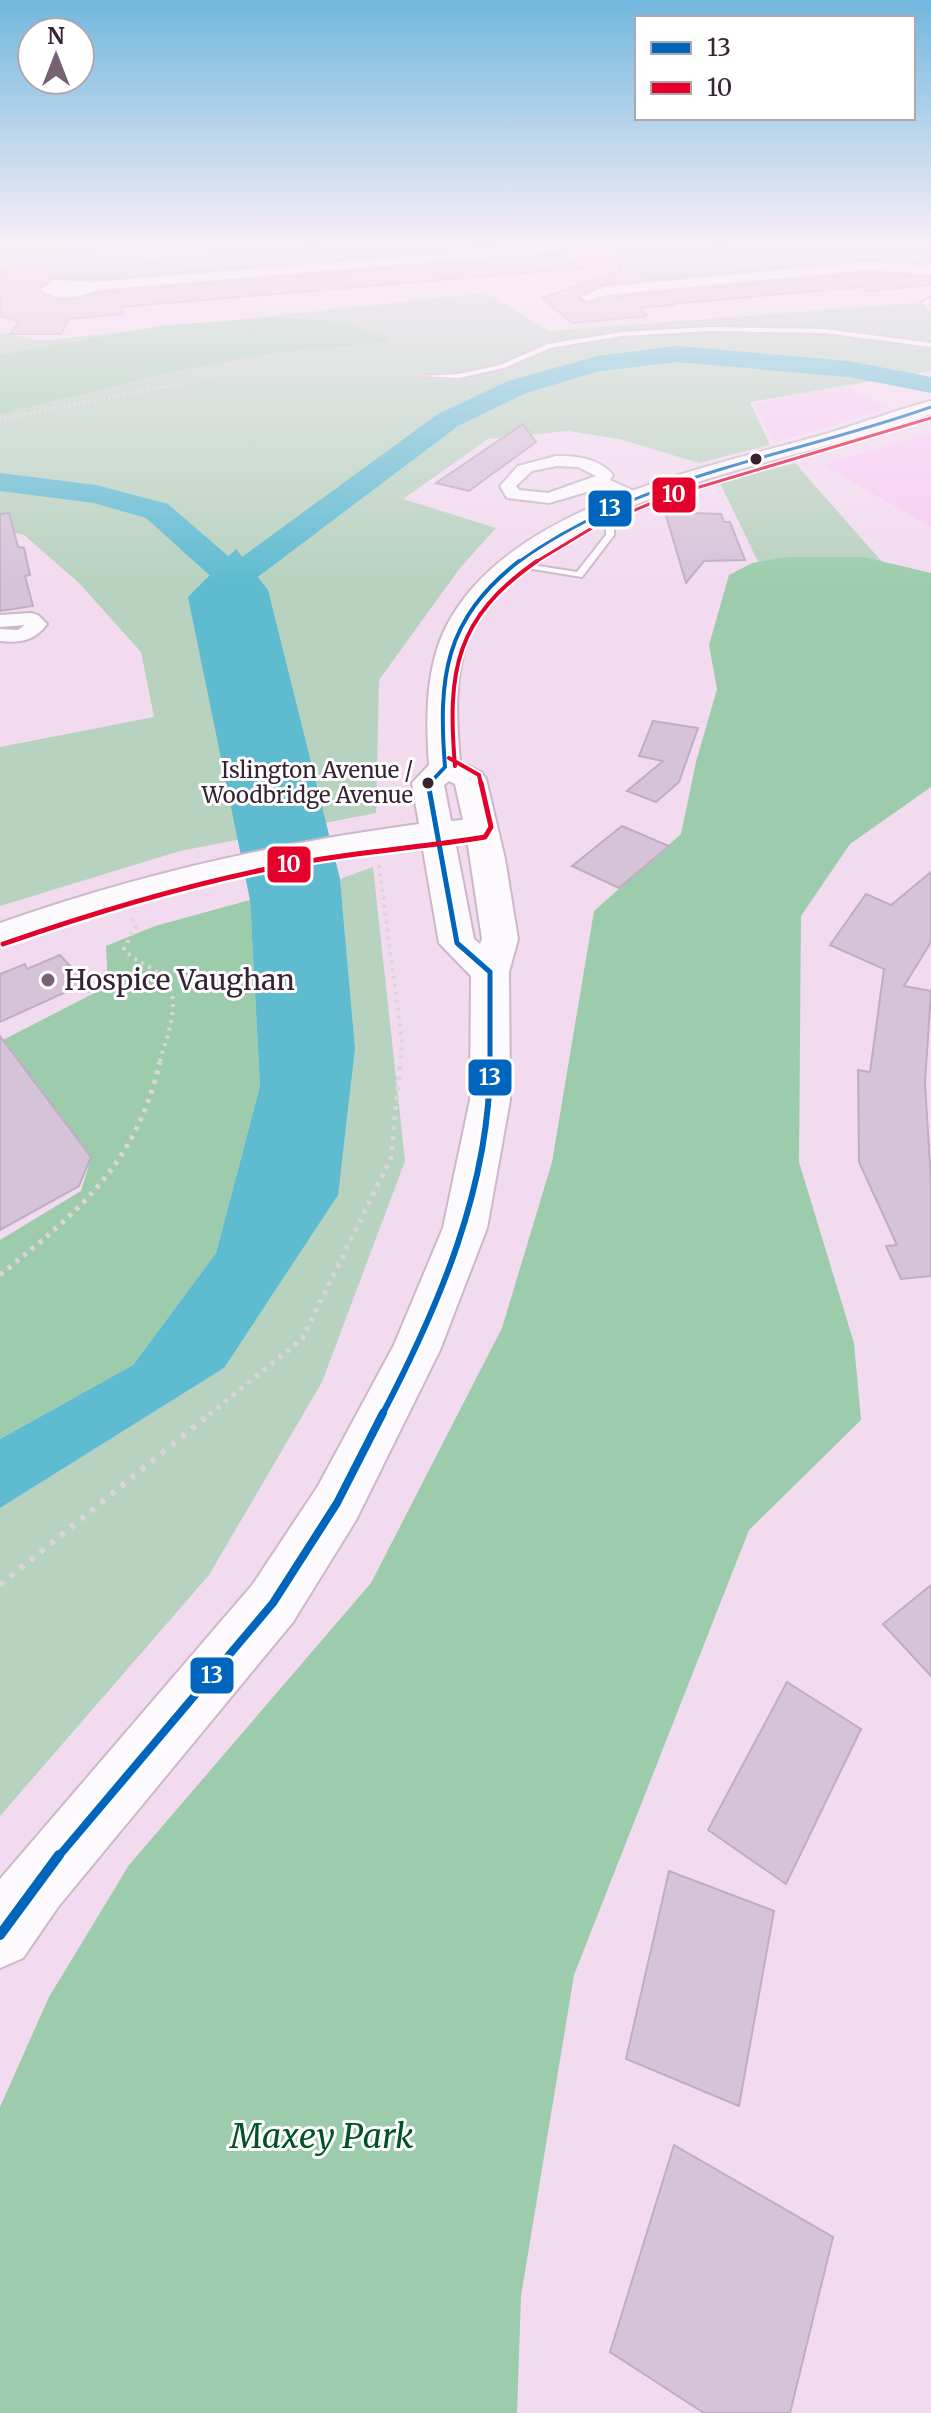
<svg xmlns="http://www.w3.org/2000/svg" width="931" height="2413" viewBox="0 0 931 2413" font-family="Merriweather,serif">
<rect width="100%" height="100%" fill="#f2dbef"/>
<path fill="#f7ccf1" d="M845,386L889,408L773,443L754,403Z
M931,433V527L823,465Z"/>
<path fill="#b7d2bf" d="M0,246H164L16,261L0,266Z
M486,293L549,331L931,302V371L750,402L770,445L699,463L619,439L568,431L488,439L403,499L496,528L460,568L379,680L376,813L180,851L0,906V747L154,717L141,652L79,583L24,535L0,529V332L39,341Z
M795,463L899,581L762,570L720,483Z
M373,867L405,1161L322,1382L209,1575L0,1816V1508L224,1368L355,1048L340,879Z"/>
<path fill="#9dccac" d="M261,318C304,319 352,316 390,342L278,352L161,374L0,414V355L159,326Z
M787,557H864L931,573V787L850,844L801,916L799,1162L854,1343L861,1420L749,1530L574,1975L521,2296L517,2413H0V2107L49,1997L129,1865L371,1583L502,1328L552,1162L594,911L681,834L696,762L717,689L709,645L729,575L752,563Z
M250,900L260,1086L216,1253L133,1365L0,1439V1240L81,1191L91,1158L3,1040L108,986L106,946L155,926Z"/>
<path fill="#5ebbd0" d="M236,549L268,590L340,879L355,1048L338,1195L224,1368L0,1508V1439L133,1365L216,1253L260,1086L250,900L188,597Z"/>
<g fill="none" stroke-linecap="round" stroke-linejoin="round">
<path fill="#5ebbd0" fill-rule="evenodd" d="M677,346L849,361L931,377V393L849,377L677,362L600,371L526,393L458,426L251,582L258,637L253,645L240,648L227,645L222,637L217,582L146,518L94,503L0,491V473L96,485L168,504L235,562L438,414L508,381L598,356Z"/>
</g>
<path fill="#d5c4d8" stroke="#bfaec2" stroke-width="2" d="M327,246H503L95,279L55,277L38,289L53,299L69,300L98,293L562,254L583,268L121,307L124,314L69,319L61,334H10L19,321L0,316V269L95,254L98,261L139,257L142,262Z
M739,246H900L903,253L931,254V263L867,259L604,284L578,298L588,304L607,298L867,273L931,277V285L868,291L861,287L671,304L673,305L639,308L648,316L572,323L542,298L620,271L616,254Z
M523,424L536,442L469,491L436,483Z
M665,512L721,514L724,522H730L745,560L704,561L686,583Z
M9,513L18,547L24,548L30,575L25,576L33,606L0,611V514Z
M653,721L698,728L679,782L656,802L627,791L663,761L639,756Z
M622,826L669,846L619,888L572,866Z
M931,872V942L904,986L931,991L925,1083L931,1182V1276L901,1279L886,1246L897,1245L859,1162L858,1070L870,1072L884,969L830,945L866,894L891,905Z
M60,955L94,992L68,991L0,1022V974L25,964L27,969Z
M0,1036L91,1157L79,1186L0,1230Z
M931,1585V1676L883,1624Z
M787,1682L861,1729L786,1884L708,1830Z
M669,1871L774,1911L739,2106L626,2059Z
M674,2145L833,2237L790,2413H704L610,2352Z"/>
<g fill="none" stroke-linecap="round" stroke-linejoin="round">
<g stroke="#ccb8c9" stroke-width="4">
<path id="lane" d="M931,298L929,303L931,312L922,302Z
M710,327L825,329L931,343V347L825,333L710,331L622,336L550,348L504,368L459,378L422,376L459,374L500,365L548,344L622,332Z
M582,516L614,525V535L582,577L508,565L513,562L577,572L606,535V526L582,520Z"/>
</g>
<g stroke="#ccb8c9" stroke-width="4">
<path id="street" d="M542,246H592L586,249L97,290C79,297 57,303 41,289L55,280L95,282Z
M867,262L931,266V274L867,270L606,295L587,301L581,297L604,287Z
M556,456C577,456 599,458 613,475L610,480L645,496L637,501L600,488L549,503L507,498L500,486L518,466ZM556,466L578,467L596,476L548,493L519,490L516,486L532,471Z
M31,613L38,615L47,624C35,641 20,643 0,641V629L18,630L25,625L0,627V615Z"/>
</g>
<g stroke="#ccb8c9" stroke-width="4">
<path id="secondary" d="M931,401V414C797,462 642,476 528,567C507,583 486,601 474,624C453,667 456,717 460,762L481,772L486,779L505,859L518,939L509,972L510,1100L487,1228L440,1350L356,1520L293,1622L58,1907L23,1958L0,1968V1879L253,1584L318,1486L394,1345L443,1228L470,1100L471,976L439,943L422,844L298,863L186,887L0,946V923C136,875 276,843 419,824L412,783L429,765C426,719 425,669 446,627C506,508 697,470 815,437C854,426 892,411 931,401ZM449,781L455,784L463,820L451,821L444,785ZM467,839L482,939L480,944L474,939L455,841Z"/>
</g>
<path stroke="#dcd4db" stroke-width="2" stroke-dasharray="2 2" stroke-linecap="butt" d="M164,387L215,377"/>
<path stroke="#dcd4db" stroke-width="3" stroke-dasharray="2 3" stroke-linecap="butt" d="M0,419L174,385"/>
<path stroke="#dcd4db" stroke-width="4" stroke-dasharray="3 5" stroke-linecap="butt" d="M379,865L402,1042L400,1064
M132,919L136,926L124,949C134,961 148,965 160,974C186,994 166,1038 159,1064"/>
<path stroke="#dcd4db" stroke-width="5" stroke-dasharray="4 6" stroke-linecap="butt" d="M0,1275C80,1210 135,1166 160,1062
M209,1415L302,1339L391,1158L400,1062"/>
<path stroke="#dcd4db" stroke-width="6" stroke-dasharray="5 8" stroke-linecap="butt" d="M0,1585L211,1413"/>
<use href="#lane" fill="#fdfafd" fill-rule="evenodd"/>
<use href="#street" fill="#fdfafd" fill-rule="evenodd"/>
<use href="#secondary" fill="#fdfafd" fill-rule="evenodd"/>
<g stroke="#fff" stroke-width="6">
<path id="bus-1-far5" d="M517,563C639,474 791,457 931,407"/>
</g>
<g stroke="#fff" stroke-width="8">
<path id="bus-1-far4" d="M445,767C438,677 444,620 519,561
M428,785L445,767"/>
</g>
<g stroke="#fff" stroke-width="10">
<path id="bus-1-far3" d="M428,783L457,943L490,972V1064"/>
</g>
<g stroke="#fff" stroke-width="12">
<path id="bus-1-far2" d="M382,1415C439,1306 490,1187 490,1062"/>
</g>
<g stroke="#fff" stroke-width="14">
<path id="bus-1-far1" d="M58,1857L273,1603L337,1503L383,1413"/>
</g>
<g stroke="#fff" stroke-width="16">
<path id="bus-1" d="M0,1935L59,1855"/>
</g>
<g stroke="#fff" stroke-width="6">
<path id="bus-2-far2" d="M534,563L592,528L666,497L931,418"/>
</g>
<g stroke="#fff" stroke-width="8">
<path id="bus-2-far1" d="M449,758L479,775L481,785
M455,766C447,671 455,618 537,561"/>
</g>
<g stroke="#fff" stroke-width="10">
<path id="bus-2" d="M3,944C101,910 201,880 303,862C364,851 425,847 485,837L491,827L481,783"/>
</g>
<use href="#bus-1-far5" stroke="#0065bd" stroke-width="3"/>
<use href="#bus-1-far4" stroke="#0065bd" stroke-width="4"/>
<use href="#bus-1-far3" stroke="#0065bd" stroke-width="5"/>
<use href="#bus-1-far2" stroke="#0065bd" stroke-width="6"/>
<use href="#bus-1-far1" stroke="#0065bd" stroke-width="8"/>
<use href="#bus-1" stroke="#0065bd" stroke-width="10"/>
<use href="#bus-2-far2" stroke="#e4002b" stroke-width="3"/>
<use href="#bus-2-far1" stroke="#e4002b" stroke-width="4"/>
<use href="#bus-2" stroke="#e4002b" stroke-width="5"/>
</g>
<linearGradient id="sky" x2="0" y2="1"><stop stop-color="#71b7de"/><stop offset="0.42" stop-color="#f9eff8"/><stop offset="1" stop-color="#f9eff8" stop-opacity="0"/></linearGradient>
<rect width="931" height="584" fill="url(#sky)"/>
<g fill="#372334" stroke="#fff" stroke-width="3">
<circle cx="756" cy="459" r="7"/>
<circle cx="428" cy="783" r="7"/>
</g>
<circle fill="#786375" stroke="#fff" stroke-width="3" cx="48" cy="980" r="8"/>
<g text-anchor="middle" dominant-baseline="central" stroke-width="6" stroke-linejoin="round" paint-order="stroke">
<g font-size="22" fill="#372334" stroke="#fff" text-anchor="end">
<text x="413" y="770">Islington Avenue /<tspan x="413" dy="25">Woodbridge Avenue</tspan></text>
</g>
<g font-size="28" fill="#372334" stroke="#fff" text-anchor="start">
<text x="64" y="980">Hospice Vaughan</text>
</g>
<g font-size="34" font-style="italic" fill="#015325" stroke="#fff">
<text x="322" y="2136">Maxey Park</text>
</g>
</g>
<g stroke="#fff" stroke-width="3">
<rect x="651" y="476" width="46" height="38" rx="8" fill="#e4002b"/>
<rect x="587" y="489" width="46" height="39" rx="8" fill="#0065bd"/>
<rect x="266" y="845" width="46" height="39" rx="8" fill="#e4002b"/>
<rect x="467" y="1058" width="46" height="39" rx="8" fill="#0065bd"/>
<rect x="189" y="1656" width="46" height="39" rx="8" fill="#0065bd"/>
</g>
<g font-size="22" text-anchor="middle" font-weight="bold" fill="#fff">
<text x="674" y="502">10</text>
<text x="610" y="516">13</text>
<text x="289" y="872">10</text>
<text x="490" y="1085">13</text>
<text x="212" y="1683">13</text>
</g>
<rect x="635" y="16" width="280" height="104" fill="#ffffff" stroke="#afa7ae" stroke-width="2"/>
<rect x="651" y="42" width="40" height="12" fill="#0065bd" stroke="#afa7ae" stroke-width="2"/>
<text x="707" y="56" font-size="24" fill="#372334">13</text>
<rect x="651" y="82" width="40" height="12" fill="#e4002b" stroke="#afa7ae" stroke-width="2"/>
<text x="707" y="96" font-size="24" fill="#372334">10</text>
<g transform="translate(56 56)"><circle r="38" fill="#ffffff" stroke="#afa7ae" stroke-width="2"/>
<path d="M0-6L14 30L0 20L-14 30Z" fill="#786375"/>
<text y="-12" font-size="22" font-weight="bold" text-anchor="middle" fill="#372334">N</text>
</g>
</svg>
